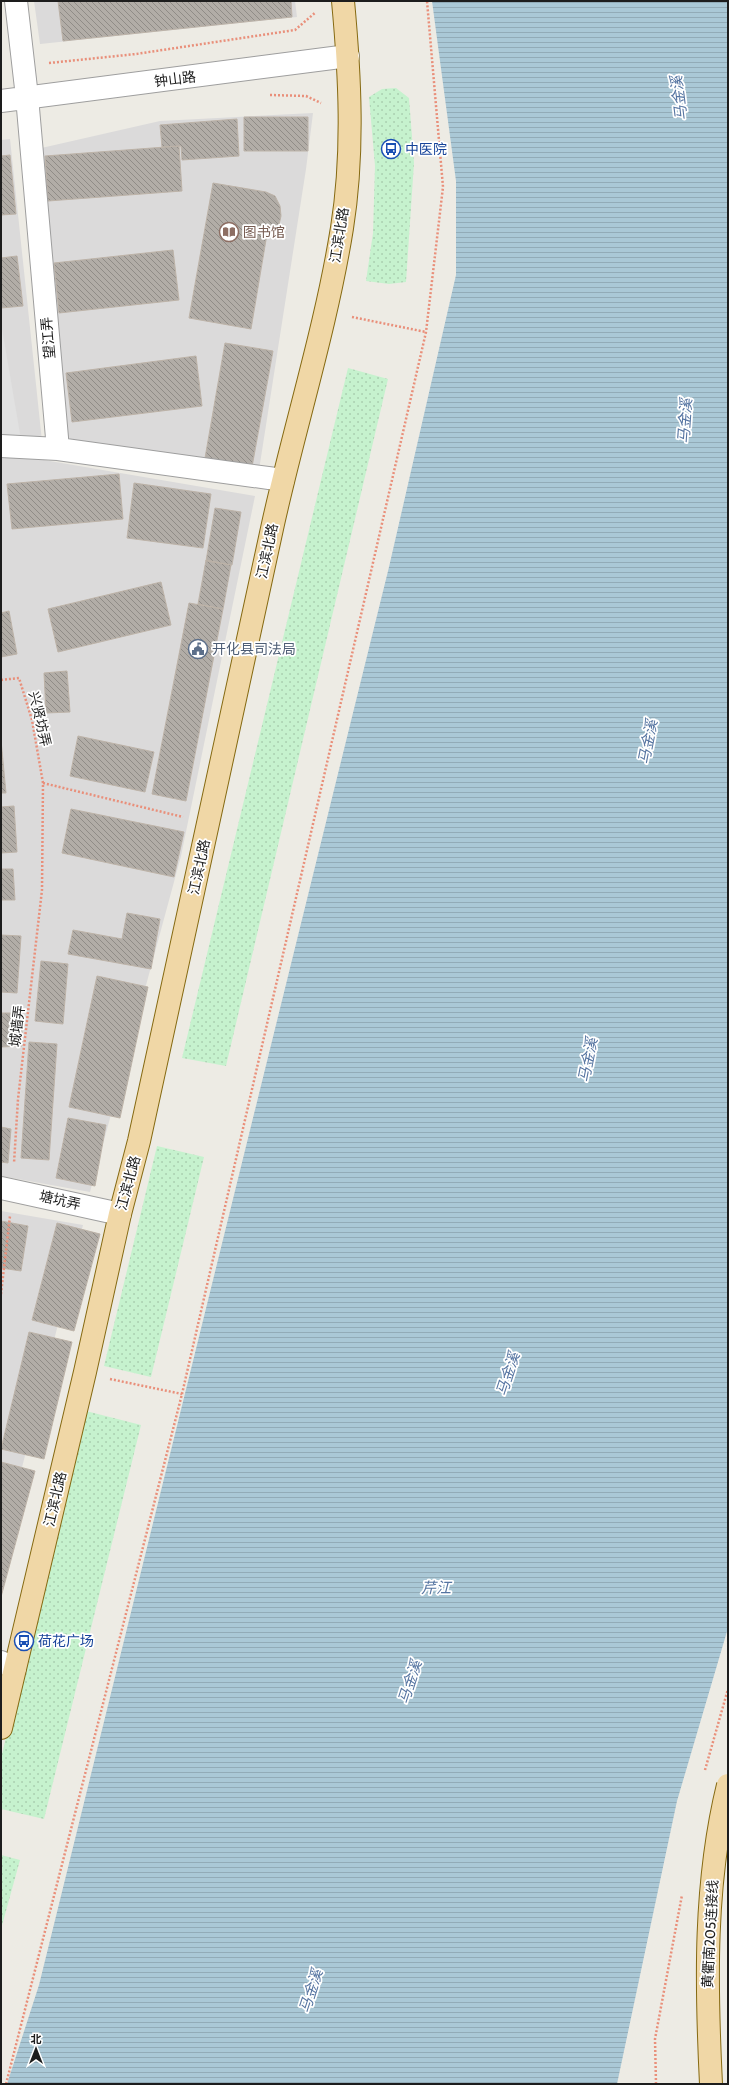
<svg xmlns="http://www.w3.org/2000/svg" width="729" height="2085" viewBox="0 0 729 2085" font-family="Cabin,'Noto Sans SC',sans-serif">
<defs>
<pattern id="park-dots" width="8" height="8" patternUnits="userSpaceOnUse"><rect width="8" height="8" fill="#c6f2ce"/><path d="M2 2h.1M6 6h.1" fill="none" stroke="#aacfb0" stroke-width="1.8" stroke-linecap="round"/></pattern>
<pattern id="water-rules" width="6" height="5" patternUnits="userSpaceOnUse"><rect width="6" height="5" fill="#aac8d6"/><path d="M0 2.5h6" fill="none" stroke="#92abb7"/></pattern>
<pattern id="building-back-hatch" width="6" height="6" patternUnits="userSpaceOnUse"><rect width="6" height="6" fill="#b2ada7"/><path d="M-1 5l2 2M0 0l6 6M5-1l2 2" fill="none" stroke="#908c87"/></pattern>
</defs>
<rect width="100%" height="100%" fill="#edebe4"/>
<path fill="#dbdada" d="M34,1H295L297,17L40,44Z
M313,113L306,169L259,470L67,444L37,149L160,121Z
M10,139L44,460L255,496L181,856L90,1192L1,1176V140Z
M1,1211L83,1225L1,1551Z"/>
<path fill="url(#park-dots)" d="M396,88L409,98L414,163L406,282L389,284L366,281L373,233L375,166L369,97L382,89Z
M348,368L388,379L226,1066L182,1058Z
M157,1146L204,1157L151,1377L104,1366Z
M86,1411L141,1425L44,1819L1,1809V1758Z
M1,1855L20,1860L1,1929Z"/>
<path fill="#e1e1e1" d="M1,323L24,457H1Z"/>
<path fill="url(#water-rules)" d="M432,1H728V1628L677,1801L617,2084H7L39,1985L389,567L456,275V181Z"/>
<path fill="url(#building-back-hatch)" stroke="#bdb3a8" d="M58,1H291L292,17L63,41Z
M244,117H308V151H244Z
M237,119L239,156L182,160L181,146L162,147L160,125Z
M179,146L182,191L48,201L45,156Z
M10,155L16,214L1,215V156Z
M213,183L266,192L275,196L280,206L281,216L278,229L267,234L251,329L189,318Z
M173,250L179,300L59,313L54,263Z
M17,256L23,306L1,308V258Z
M225,343L273,351L252,467L205,458Z
M196,356L202,406L72,422L66,373Z
M119,474L123,519L12,529L7,484Z
M134,483L211,494L203,548L127,538Z
M215,508L241,512L232,565L206,561Z
M206,560L231,565L223,609L198,604Z
M161,582L171,625L58,652L48,609Z
M189,603L223,609L186,801L152,794Z
M9,611L17,654L1,657V613Z
M67,671L70,712L46,713L44,673Z
M78,736L154,752L145,792L70,776Z
M1,740L6,793H1Z
M14,806L17,852L1,853V807Z
M71,809L184,832L174,877L62,853Z
M1,869H13L15,900H1Z
M127,913L160,919L151,969L68,954L73,930L122,939Z
M1,935L21,936L17,993L1,992Z
M41,961L68,964L63,1024L35,1021Z
M97,976L148,987L120,1118L69,1107Z
M1,1013H22V1046L1,1047Z
M29,1042L57,1044L49,1160L21,1158Z
M68,1118L106,1125L95,1186L56,1178Z
M1,1127L11,1129L8,1163L1,1162Z
M1,1221L28,1226L21,1271L1,1268Z
M57,1223L100,1234L74,1331L32,1320Z
M29,1332L72,1342L44,1459L1,1449Z
M1,1462L35,1471L1,1597Z"/>
<g fill="none" stroke-linecap="round" stroke-linejoin="round">
<g stroke="#9e9e9e" stroke-width="24">
<path id="minor" d="M16,1L27,97L58,449L283,480
M1,101L348,56
M1,446L58,449
M1,1188L120,1214
M1,1662L15,1668"/>
</g>
<g stroke="#856911" stroke-width="24">
<path id="major" d="M1,1728L85,1372L120,1214L139,1141C184,935 229,729 273,524C295,425 326,328 342,228C354,153 350,76 343,1"/>
</g>
<path stroke="#e98f7a" stroke-width="2.5" stroke-dasharray="2 2" stroke-linecap="butt" d="M49,63L136,54L295,30L316,12
M270,95L306,96L321,103
M352,317L426,332
M1,680L19,678L32,720L43,783L42,890L18,1099L14,1163
M43,783L183,817
M1,1294L10,1216
M110,1379L182,1394
M705,1770L728,1689
M6,2084L182,1394L426,332L443,187L427,1
M656,2084L655,2039L682,1895"/>
<use href="#minor" stroke="#fff" stroke-width="22"/>
<use href="#major" stroke="#f0d7a6" stroke-width="22"/>
<g stroke="#856911" stroke-width="24" stroke-linecap="butt">
<path id="major-bridge" d="M711,2084C706,1984 704,1883 728,1785"/>
</g>
<use href="#major-bridge" stroke="#f0d7a6" stroke-width="22"/>
</g>
<defs>
<g id="bus-ring" transform="scale(1)"><circle r="9.5" fill="#fff" stroke="#1a4fb4" stroke-width="1.5"/><path d="M-5-6H5V4H4V6H2V4H-2V6H-4V4H-5ZM-3.5-4V0h7V-4ZM-3.5 1.2v1.5H-2V1.2ZM2 1.2v1.5H3.5V1.2Z" fill="#1a4fb4"/></g>
<g id="library-ring" transform="scale(1)"><circle r="9.5" fill="#fff" stroke="#8d6e63" stroke-width="1.5"/><path d="M-6-4Q-3-5.5-.7-3.5V5Q-3 3-6 4ZM6-4Q3-5.5 .7-3.5V5Q3 3 6 4Z" fill="#8d6e63"/></g>
<g id="civic-ring" transform="scale(1)"><circle r="9.5" fill="#fff" stroke="#5c6f8a" stroke-width="1.5"/><path d="M-.6-6.5H3V-4.5H.6V-3L4-1V1h2V6H-6V1h2V-1L-.6-3ZM-1.2 2.5V6h2.4V2.5Z" fill="#5c6f8a"/></g>
</defs>
<g fill-rule="evenodd">
<use href="#bus-ring" x="391" y="149"/>
<use href="#library-ring" x="229" y="232"/>
<use href="#civic-ring" x="198" y="649"/>
<use href="#bus-ring" x="24" y="1641"/>
</g>
<g text-anchor="middle" dominant-baseline="central" stroke-width="3.5" stroke-linejoin="round" paint-order="stroke">
<g font-size="14" fill="#1d1d1d" stroke="#fff">
<text transform="translate(175 79) rotate(-7)">钟山路</text>
<text transform="translate(339 235) rotate(-81)">江滨北路</text>
<text transform="translate(48 338) rotate(-95)">望江弄</text>
<text transform="translate(267 551) rotate(-78)">江滨北路</text>
<text transform="translate(40 719) rotate(77)">兴贤坊弄</text>
<text transform="translate(199 867) rotate(-78)">江滨北路</text>
<text transform="translate(17 1026) rotate(-83)">城墙弄</text>
<text transform="translate(128 1183) rotate(-75)">江滨北路</text>
<text transform="translate(60 1200) rotate(13)">塘坑弄</text>
<text transform="translate(55 1499) rotate(-77)">江滨北路</text>
<text transform="translate(710 1934) rotate(-87)">黄衢南205连接线</text>
</g>
<g font-size="14" fill="#164399" stroke="#fff" text-anchor="start">
<text x="405" y="149">中医院</text>
<text x="38" y="1641">荷花广场</text>
</g>
<g font-size="14" fill="#785e54" stroke="#fff" text-anchor="start">
<text x="243" y="232">图书馆</text>
</g>
<g font-size="14" fill="#4e5e75" stroke="#fff" text-anchor="start">
<text x="212" y="649">开化县司法局</text>
</g>
<g font-size="15" font-style="italic" fill="#5574a1" stroke="#fff">
<text transform="translate(679 98) rotate(-97)">马金溪</text>
<text transform="translate(685 421) rotate(-86)">马金溪</text>
<text transform="translate(648 742) rotate(-79)">马金溪</text>
<text transform="translate(588 1060) rotate(-79)">马金溪</text>
<text transform="translate(508 1374) rotate(-72)">马金溪</text>
<text x="436" y="1588">芹江</text>
<text transform="translate(410 1682) rotate(-72)">马金溪</text>
<text transform="translate(311 1991) rotate(-72)">马金溪</text>
</g>
</g>
<rect width="729" height="2085" fill="none" stroke="#1d1d1d" stroke-width="4"/>
<g transform="translate(36 2049)" stroke="#ffffff" stroke-width="3" paint-order="stroke">
<path d="M0-3L7 15L0 10L-7 15Z" fill="#1d1d1d"/>
<text y="-6" font-size="11" font-weight="bold" text-anchor="middle" fill="#1d1d1d">北</text>
</g>
</svg>
